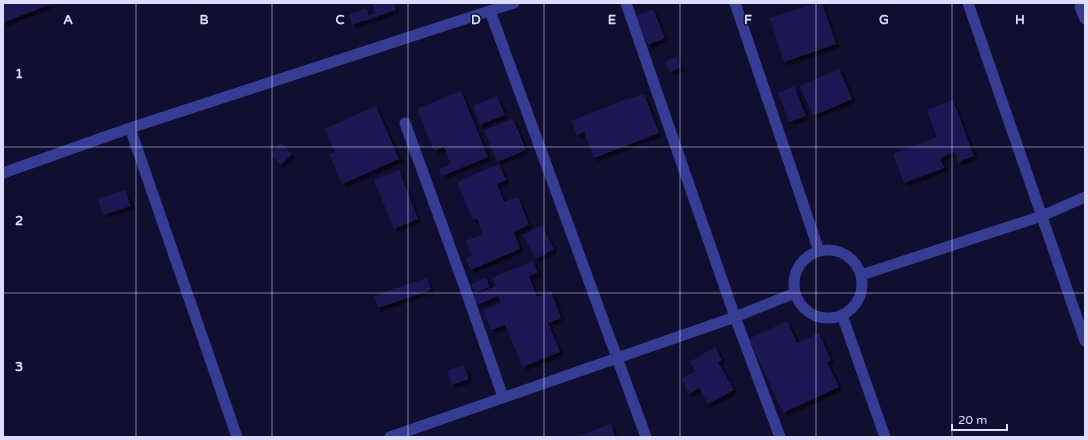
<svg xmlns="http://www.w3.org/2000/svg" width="1088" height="440" viewBox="0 0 1088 440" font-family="'Varela Round',sans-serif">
<defs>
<filter id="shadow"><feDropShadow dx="3.5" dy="3.5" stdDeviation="1" flood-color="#0009"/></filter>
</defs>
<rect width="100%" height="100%" fill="#110f2f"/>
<path fill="#1e1952" filter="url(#shadow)" d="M3,3H53L3,23Z
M372,3H394L396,10L352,25L349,15L366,8L369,16L376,13Z
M816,3H822L836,44L784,62L770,18Z
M653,9L665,38L648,45L636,16Z
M677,57L681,67L670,72L665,62Z
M839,69L852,99L813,116L800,86Z
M794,86L806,116L789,122L778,93Z
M461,91L488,157L442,176L439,169L451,164L444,147L434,151L417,109Z
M644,94L659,133L594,158L584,132L577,135L571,121L630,98V99Z
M497,96L505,115L480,125L473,106Z
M953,100L974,156L958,162L955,152L940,158L944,168L904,183L893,154L937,137L927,110Z
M376,106L399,159L342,184L329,154L335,152L325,129Z
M513,119L526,150L497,162L484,130Z
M281,143L292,154L281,165L270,155Z
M499,164L506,180L497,184L504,202L518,197L529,225L514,232L520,249L471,270L466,258L472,255L466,241L483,234L477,219L473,220L457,182Z
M399,170L418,219L394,229L374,180Z
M125,190L131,206L103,215L98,199Z
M542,225L554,249L536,259L523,235Z
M533,261L538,273L529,276L537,297L551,291L561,318L548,323L560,352L523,367L505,325L491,330L483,310L501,303L498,296L477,305L473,295L496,286L492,278Z
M427,278L431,290L378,308L374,296Z
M486,278L490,287L475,293L471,284Z
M787,321L797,343L819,333L831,360L827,362L839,387L783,413L749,339Z
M715,347L722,360L718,362L734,390L708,404L699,388L689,394L681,379L695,371L690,362Z
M464,365L469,379L452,385L448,371Z
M611,424L615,437H577L602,427Z"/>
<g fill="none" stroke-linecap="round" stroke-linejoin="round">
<path stroke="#353c93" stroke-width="11" d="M626,3L735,317L780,437
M735,3L819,251
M968,3L1085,341
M1085,5L1080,7L1085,19
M490,11L646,437
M405,123L465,288L503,397
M130,128L237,437
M3,173L130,128L514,3
M794 284a34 34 0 1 1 68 0a34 34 0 1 1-68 0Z
M861,275L1042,216L1085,197
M842,315L885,437
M390,437L735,317L795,293"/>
</g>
<path fill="none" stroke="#ddf" stroke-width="1" stroke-opacity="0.55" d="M136,3V437M272,3V437M408,3V437M544,3V437M680,3V437M816,3V437M952,3V437M3,147H1085M3,293H1085"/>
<g font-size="13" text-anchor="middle" font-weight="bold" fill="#ddf" stroke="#110f2f" stroke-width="3" stroke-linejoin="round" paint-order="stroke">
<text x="68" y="24">A</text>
<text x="204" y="24">B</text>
<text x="340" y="24">C</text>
<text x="476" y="24">D</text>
<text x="612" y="24">E</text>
<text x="748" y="24">F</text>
<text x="884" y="24">G</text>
<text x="1020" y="24">H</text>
<text x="19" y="78">1</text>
<text x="19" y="225">2</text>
<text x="19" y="371">3</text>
</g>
<rect width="1088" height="440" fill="none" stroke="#ddddff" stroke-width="8"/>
<path d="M952 424v6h55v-6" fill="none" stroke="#ddddff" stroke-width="2"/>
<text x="958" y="424" font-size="12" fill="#ddddff" stroke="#110f2f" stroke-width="3" paint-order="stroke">20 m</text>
</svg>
